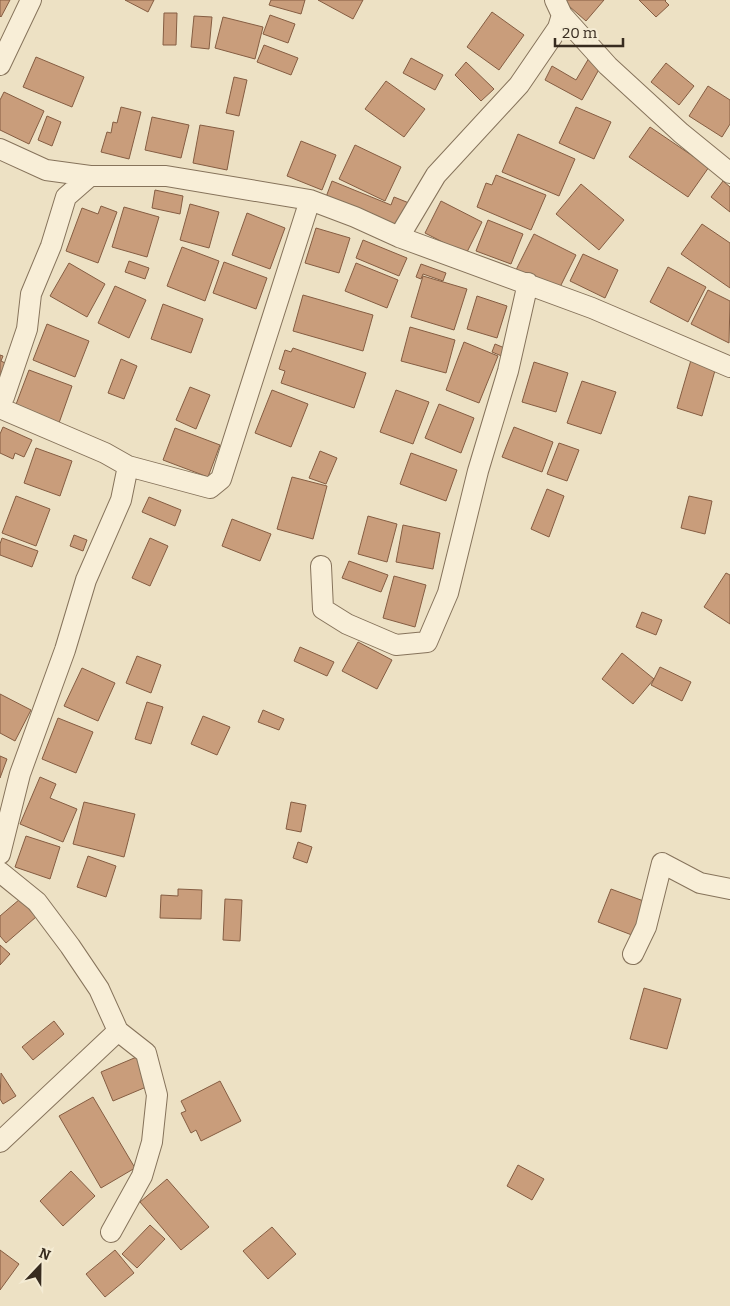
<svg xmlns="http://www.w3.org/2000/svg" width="730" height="1306" viewBox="0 0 730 1306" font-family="Bitter,serif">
<rect width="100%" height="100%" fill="#ede1c4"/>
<path fill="#c99d7b" stroke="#855d42" d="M0,0H10L1,17L0,16Z
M125,0H154L148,12Z
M271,0H305L301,14L269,5Z
M318,0H363L353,19Z
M562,0H604L586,21Z
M639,0H666L665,1L669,5L656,17Z
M492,12L524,35L499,70L467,47Z
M164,13H177L176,45H163Z
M270,15L295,24L288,43L263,34Z
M194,16L212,17L209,49L191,47Z
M223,17L263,27L255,59L215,48Z
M264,45L298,58L291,75L257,62Z
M36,57L84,77L72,107L23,87Z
M411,58L443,75L435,90L403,73Z
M589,58L602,64L582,100L545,80L552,66L576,80Z
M466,62L494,89L481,101L455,75Z
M666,63L694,86L679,105L651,82Z
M234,77L247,80L239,116L226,113Z
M386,81L425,109L404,137L365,109Z
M708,86L730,100V124L722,137L689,116Z
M4,92L44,111L29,144L0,130V100Z
M121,107L141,112L129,159L101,152L107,132L111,133L113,122L117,123Z
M576,107L611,122L594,159L559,143Z
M47,116L61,122L52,146L38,140Z
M152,117L189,125L181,158L145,150Z
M200,125L234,131L227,170L193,163Z
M650,127L709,167L688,197L629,157Z
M518,134L575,159L559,196L502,172Z
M301,141L336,155L322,190L287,176Z
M355,145L401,167L385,201L339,179Z
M496,175L546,195L531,230L477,207L486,183L492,185Z
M332,181L391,205L394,197L409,203L399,227L326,197Z
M723,181L730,187V212L711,197Z
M581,184L624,220L599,250L556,214Z
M155,190L183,196L180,214L152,208Z
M441,201L482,222L466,254L425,233Z
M190,204L219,212L209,248L180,240Z
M101,206L117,212L98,263L66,251L82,208L98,214Z
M124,207L159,217L147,257L112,247Z
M247,213L285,228L270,269L232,255Z
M488,220L523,234L511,264L476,251Z
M702,224L730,243V288L681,254Z
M316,228L350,238L339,273L305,263Z
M534,234L576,255L558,291L516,270Z
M363,240L407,258L399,276L356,258Z
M182,247L219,261L205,301L167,286Z
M583,254L618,270L605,298L570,281Z
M129,261L149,268L145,279L125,272Z
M224,262L267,278L256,309L213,293Z
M69,263L105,284L87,317L50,296Z
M356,263L398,280L387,308L345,291Z
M421,264L446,273L443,281L423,274L421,279L416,277Z
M668,267L706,287L688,322L650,302Z
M423,276L467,289L454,330L411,317Z
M115,286L146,300L129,338L98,323Z
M708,290L730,301L729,343L691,324Z
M303,295L373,315L363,351L293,331Z
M477,296L507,306L497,338L467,329Z
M163,304L203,319L191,353L151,339Z
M47,324L89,341L75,377L33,360Z
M410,327L455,340L446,373L401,361Z
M464,342L498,356L479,403L446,390Z
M495,344L507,349L504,357L492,352Z
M293,348L366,373L354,408L281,383L285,371L279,369L285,350L291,352Z
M0,355L3,356L1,361L7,364L0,382Z
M121,359L137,366L124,399L108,393Z
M691,360L716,367L702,416L677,408Z
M534,362L568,373L556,412L522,402Z
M29,370L72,386L59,423L15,407Z
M582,381L616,392L601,434L567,423Z
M190,387L210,395L196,429L176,420Z
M272,390L308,404L291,447L255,433Z
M396,390L429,402L413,444L380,432Z
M439,404L474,418L461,453L425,438Z
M3,427L32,440L24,457L15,453L13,459L0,453V434Z
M514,427L553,442L542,472L502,457Z
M175,428L220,445L208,477L163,460Z
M559,443L579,450L567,481L547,474Z
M36,448L72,461L60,496L24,483Z
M320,451L337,458L326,484L309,478Z
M411,453L457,470L446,501L400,484Z
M292,477L327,486L313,539L277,529Z
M547,489L564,496L549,537L531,529Z
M16,496L50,509L36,546L2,533Z
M689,496L712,501L705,534L681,528Z
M149,497L181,510L175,526L142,512Z
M368,516L397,524L387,562L358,554Z
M232,519L271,534L260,561L222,546Z
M403,525L440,533L433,569L396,562Z
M74,535L87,540L83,551L70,546Z
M2,538L38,551L32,567L0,555V544Z
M150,538L168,546L150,586L132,578Z
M349,561L388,575L381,592L342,578Z
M726,573L730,575V624L704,607Z
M394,576L426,585L415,627L383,618Z
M642,612L662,620L656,635L636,627Z
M358,642L392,660L377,689L342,671Z
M300,647L334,662L327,676L294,661Z
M622,653L654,679L633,704L602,679Z
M137,656L161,665L151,693L126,683Z
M660,667L691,682L682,701L651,685Z
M82,668L115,683L98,721L64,706Z
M0,694L31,710L15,741L0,733Z
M147,702L163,707L151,744L135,739Z
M263,710L284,719L279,730L258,722Z
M203,716L230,727L217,755L191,744Z
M58,718L93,732L76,773L42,759Z
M0,756L7,759L0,778Z
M40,777L56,784L50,798L77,809L63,842L20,824Z
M84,802L135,814L124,857L73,844Z
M291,802L306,805L301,832L286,829Z
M26,836L60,847L50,879L15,867Z
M298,842L312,847L307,863L293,858Z
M88,856L116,866L106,897L77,887Z
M178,889L202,890L201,919L160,918L161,895L178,896Z
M611,889L649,903L637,937L598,922Z
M20,899L36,917L6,943L0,936V916Z
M225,899L242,900L240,941L223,940Z
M0,945L10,954L0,965Z
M644,988L681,999L667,1049L630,1039Z
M54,1021L64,1034L33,1060L22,1047Z
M139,1056L151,1085L113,1101L101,1072Z
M1,1073L16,1096L3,1104L0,1099Z
M220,1081L241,1121L201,1141L196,1130L191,1133L181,1113L186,1111L181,1101Z
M93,1097L135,1168L101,1188L59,1116Z
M518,1165L544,1179L532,1200L507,1186Z
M71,1171L95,1196L63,1226L40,1201Z
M167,1179L209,1227L181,1250L140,1202Z
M150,1225L165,1239L137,1268L122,1254Z
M272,1227L296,1254L268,1279L243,1251Z
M0,1250L19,1264L0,1290Z
M115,1250L134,1273L105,1297L86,1274Z"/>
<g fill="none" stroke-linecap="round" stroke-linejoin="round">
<g stroke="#86735b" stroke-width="22">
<path id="minor" d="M562,15L608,66L681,133L730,173
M0,65L31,0
M0,149L46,170L90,176H166L310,200L355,217L399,237L592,308L730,367
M399,237L436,175L519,85L558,28L562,15L555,0
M0,399L4,397L27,329L31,294L51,246L66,197L90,176
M0,408L105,453L128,466L210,488L221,479L310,200
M321,566L323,609L347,624L396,645L427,642L448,593L478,471L508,371L528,283
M0,854L20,774L65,650L86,580L121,500L128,466
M0,872L37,902L70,946L99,989L118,1031L146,1053L157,1095L152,1142L142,1176L111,1232
M633,954L646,927L662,863L700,883L730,889
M0,1142L118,1031"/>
</g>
<use href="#minor" stroke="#f8eed7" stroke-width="20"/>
</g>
<g transform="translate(40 1266) rotate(22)" stroke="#f4ebd3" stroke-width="4" paint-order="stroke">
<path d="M0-4L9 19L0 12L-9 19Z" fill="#372b1f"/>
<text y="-8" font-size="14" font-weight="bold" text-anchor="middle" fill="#372b1f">N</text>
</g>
<path d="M555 38v8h68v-8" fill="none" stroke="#372b1f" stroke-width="2.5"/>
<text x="562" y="38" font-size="15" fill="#372b1f" stroke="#f4ebd3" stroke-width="4" paint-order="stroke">20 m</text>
</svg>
